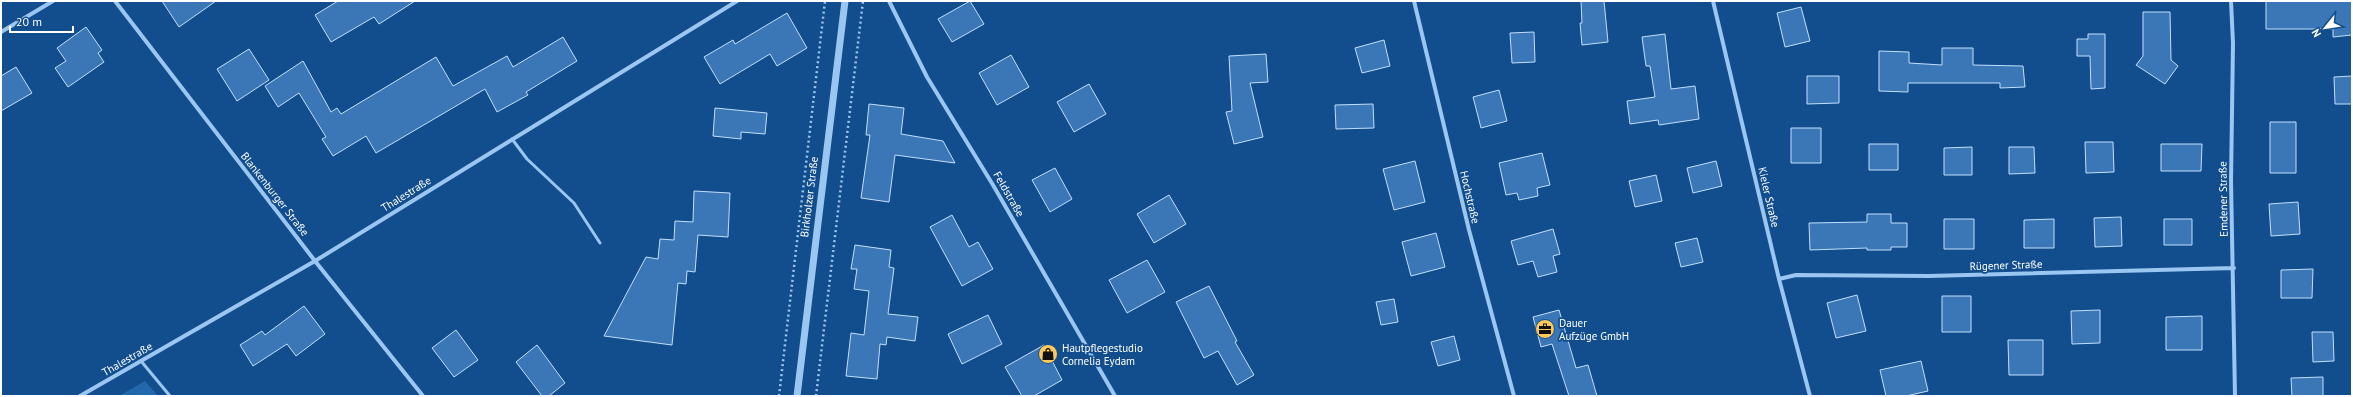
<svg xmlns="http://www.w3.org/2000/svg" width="2353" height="397" viewBox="0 0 2353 397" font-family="'PT Sans',sans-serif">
<rect width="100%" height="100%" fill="#124e8d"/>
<path fill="#2468ac" d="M145,381L158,396H119Z"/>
<path fill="#3b77b6" stroke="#c2dffc" d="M162,1H216L179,27Z
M338,1H415L379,24L374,17L331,42L315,15Z
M970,1L984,24L952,42L938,19Z
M1581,1H1604L1608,42L1582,45L1580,23H1582Z
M2266,1H2352V35L2333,37V29H2266Z
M1801,7L1810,41L1785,47L1777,13Z
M2143,12H2170L2171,60L2178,66L2165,84L2136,65L2143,56Z
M787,13L807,48L777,66L770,54L720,84L704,57L733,40L735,44Z
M86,27L102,50L98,53L104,62L68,87L55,68L66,61L57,48Z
M1534,32L1535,62L1512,63L1510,33Z
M1665,34L1671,89L1695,86L1699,119L1659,125L1658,120L1630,124L1627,101L1655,97L1650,66H1646L1642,37Z
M2088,34H2105V88L2091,89L2090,56H2077V39H2088Z
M563,37L577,61L526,92L528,95L497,112L485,89L376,153L366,136L333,156L322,139L326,137L299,93L278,107L265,86L303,61L331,112L337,108L341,114L436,57L453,86L507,56L513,67Z
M1384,40L1390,66L1362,73L1355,48Z
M1942,48H1973V65L2023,66L2025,87L2000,88V83H1908V92L1879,91V51L1909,52V63L1942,65Z
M249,49L269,80L237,101L217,69Z
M1266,54L1268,82L1250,83L1263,137L1234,144L1226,112L1232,111L1229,56Z
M1011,55L1029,87L997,105L979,73Z
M16,67L32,93L1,111V76Z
M1807,76H1839V103L1807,104Z
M2352,76V104H2335L2334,77Z
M1089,84L1106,114L1074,132L1057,102Z
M1499,90L1507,121L1481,128L1473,97Z
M869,104L904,108L901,134L943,141L955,163L895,155L889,202L861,198L870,135H866Z
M1373,104L1374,128L1336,129L1335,105Z
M715,108L767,113L765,134L741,132V139L713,136Z
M2270,122H2296V173H2270Z
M1791,128H1821V163H1791Z
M2085,142H2113L2114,172L2086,173Z
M1869,144H1898V170H1869Z
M2161,144H2202L2201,171H2161Z
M1972,147V175H1944V148Z
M2009,147H2034L2035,173L2009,174Z
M1542,153L1550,185L1537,188L1538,196L1519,200L1517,193L1506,195L1499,163Z
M1415,161L1425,202L1394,210L1383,169Z
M1716,161L1722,186L1693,193L1687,168Z
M1055,168L1072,199L1050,212L1032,180Z
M1656,175L1662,201L1635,207L1629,181Z
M694,191L730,193L728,237L698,235L695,272L687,271L686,284L678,283L672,345L604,336L646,257L658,259L660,239L674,240L675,221L693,222Z
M1169,195L1186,224L1154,243L1137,214Z
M2298,202L2300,234L2271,236L2269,204Z
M1867,214H1891V223H1907V247H1891V250H1867V248L1810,250L1809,223L1867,222Z
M952,215L969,247L978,242L993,269L962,286L930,227Z
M2121,217L2122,246L2095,247L2094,218Z
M1944,219H1974V249H1944Z
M2054,219V248H2024V220Z
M2164,219H2192V245H2164Z
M1553,229L1560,254L1553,256L1557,272L1538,277L1533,261L1518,265L1511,241Z
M1436,233L1445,267L1411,276L1402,242Z
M1697,238L1703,262L1681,267L1675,243Z
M855,245L891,250L889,267L894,268L888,314L918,317L915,341L887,337L886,345L880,344L877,379L846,376L851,333L864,335L869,291L854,289L857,269H851Z
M1147,260L1165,292L1127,313L1109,280Z
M2313,269L2312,298H2281V270Z
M1209,286L1237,341L1235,342L1254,375L1237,385L1218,351L1204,358L1176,302Z
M1857,295L1866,331L1836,338L1827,303Z
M1942,296H1971V332H1942Z
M1394,299L1398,322L1381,325L1376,302Z
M304,306L325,334L296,356L287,344L253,366L240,345L262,331L265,335Z
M1559,310L1576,368L1588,365L1597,396H1569L1552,344L1541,347L1533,317Z
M2100,310V343L2072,344L2071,311Z
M988,315L1002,344L962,364L948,334Z
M2202,316V350H2166V317Z
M456,330L478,360L454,377L432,348Z
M2312,332H2333L2334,361L2313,362Z
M1454,336L1460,360L1438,366L1431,342Z
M2008,340H2043V375H2009Z
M537,345L565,383L549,396H542L516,362Z
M1044,345L1062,380L1034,396H1022L1005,367Z
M1921,361L1928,391L1906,396H1886L1880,370Z
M2323,377V396H2292L2291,378Z"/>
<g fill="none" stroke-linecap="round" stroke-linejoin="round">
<path stroke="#9bc6f1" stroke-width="2.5" stroke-dasharray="2 3" stroke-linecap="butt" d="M779,396L825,1
M816,396L863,1"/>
<path stroke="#9bc6f1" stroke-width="3" d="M512,139L527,159L574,203L600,243
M141,361L170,396"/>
<path stroke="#9bc6f1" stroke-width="4" d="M115,1L315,261L423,396
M889,1L927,77L993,185L1115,396
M1414,1L1469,230L1514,396
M1713,1L1779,279L1810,396
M2231,1L2233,43L2231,181L2235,396
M1,32L53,1
M1779,279L1796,275L1929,276L2234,268
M80,396L315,261L737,1"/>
<path stroke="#9bc6f1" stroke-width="7" d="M797,396L845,1"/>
</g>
<defs>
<g id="office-disc" transform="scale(1)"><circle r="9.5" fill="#ffc85b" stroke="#124e8d"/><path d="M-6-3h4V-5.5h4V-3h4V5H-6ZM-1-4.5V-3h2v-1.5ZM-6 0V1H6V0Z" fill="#111"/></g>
<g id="shop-disc" transform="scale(1)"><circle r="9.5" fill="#ffc85b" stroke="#124e8d"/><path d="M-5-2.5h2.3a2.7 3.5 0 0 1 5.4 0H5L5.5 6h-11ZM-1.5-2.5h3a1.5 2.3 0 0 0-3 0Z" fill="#111"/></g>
</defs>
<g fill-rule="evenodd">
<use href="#office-disc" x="1545" y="329"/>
<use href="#shop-disc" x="1048" y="354"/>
</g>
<g text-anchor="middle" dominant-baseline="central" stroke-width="3.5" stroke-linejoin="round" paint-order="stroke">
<g font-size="11" fill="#fff" stroke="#124e8d">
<text transform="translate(275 194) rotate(52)">Blankenburger Straße</text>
<text transform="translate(406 194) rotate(-32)">Thalestraße</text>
<text transform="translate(1009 194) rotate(60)">Feldstraße</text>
<text transform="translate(809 197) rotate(-83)">Birkholzer Straße</text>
<text transform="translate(1470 197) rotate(77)">Hochstraße</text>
<text transform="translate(1769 197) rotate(77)">Kieler Straße</text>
<text transform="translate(2223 199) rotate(-91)">Emdener Straße</text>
<text transform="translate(2006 265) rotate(-2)">Rügener Straße</text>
<text transform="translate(127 359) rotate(-30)">Thalestraße</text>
</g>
<g font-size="11" fill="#fff" stroke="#124e8d" text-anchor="start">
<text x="1559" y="323">Dauer<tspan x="1559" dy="13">Aufzüge GmbH</tspan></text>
<text x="1062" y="348">Hautpflegestudio<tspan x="1062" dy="13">Cornelia Eydam</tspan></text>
</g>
</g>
<rect width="2353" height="397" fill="none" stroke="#ffffff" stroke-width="4"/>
<g transform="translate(2325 28) rotate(240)" stroke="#124e8d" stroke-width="3" paint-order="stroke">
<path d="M0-3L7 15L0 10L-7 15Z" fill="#ffffff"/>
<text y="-6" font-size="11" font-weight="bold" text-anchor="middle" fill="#ffffff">N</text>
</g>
<path d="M10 26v6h63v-6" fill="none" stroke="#ffffff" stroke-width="2"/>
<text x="16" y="26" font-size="12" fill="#ffffff" stroke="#124e8d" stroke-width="3" paint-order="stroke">20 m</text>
</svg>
